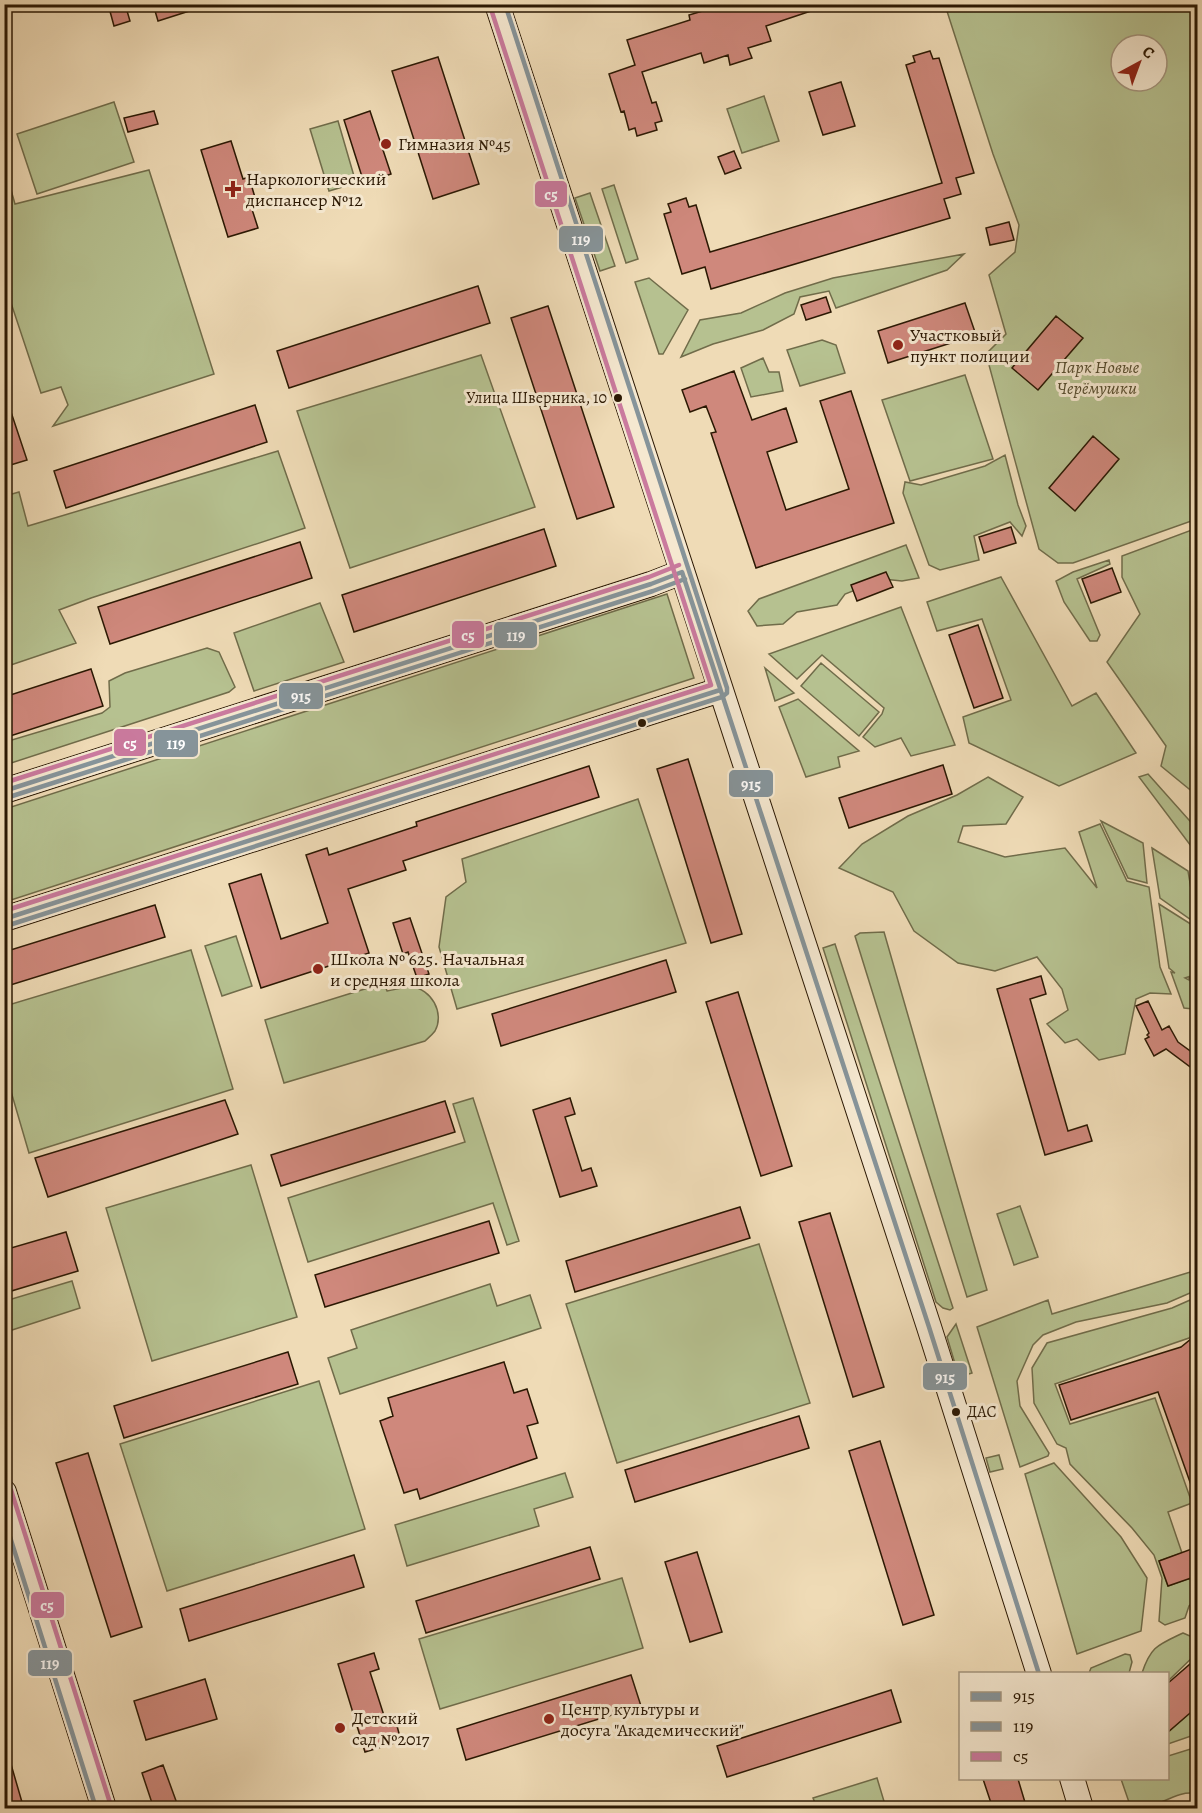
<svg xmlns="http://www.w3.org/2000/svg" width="1202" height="1813" viewBox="0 0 1202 1813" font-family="Alegreya,serif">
<rect width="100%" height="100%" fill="#efdbb6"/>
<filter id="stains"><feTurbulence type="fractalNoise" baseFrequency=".00333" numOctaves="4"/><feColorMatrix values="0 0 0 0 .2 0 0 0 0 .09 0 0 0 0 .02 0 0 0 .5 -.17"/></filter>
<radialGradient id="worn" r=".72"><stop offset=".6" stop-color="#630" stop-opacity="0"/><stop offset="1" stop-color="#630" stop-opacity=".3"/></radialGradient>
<path fill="#b6c190" stroke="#706c4a" stroke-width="1.5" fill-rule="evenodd" d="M945,5H1197V519L1073,563H1058L1039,549L986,354L1006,334L989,275L1015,252L1019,225L993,154ZM1121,45H1157V81H1121Z
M764,96L779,141L742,153L727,109Z
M114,102L134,162L37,194L17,134Z
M338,121L356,183L329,191L310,129Z
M5,169L15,204L149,170L214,374L53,426L68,405L61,387L41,393L5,285Z
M614,185L638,259L626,263L602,189Z
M590,193L615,266L600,271L575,198Z
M964,254L947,270L836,308L829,291L800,297L794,314L763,330L713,344L681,357L700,320L741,313L785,293L833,278Z
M649,278L688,310L663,354H659L635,282Z
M822,340L836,345L845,373L800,386L787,350Z
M481,355L535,507L350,568L297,411Z
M763,358L769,372H779L783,391L751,397L741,368Z
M965,375L993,459L910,481L882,400Z
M278,451L305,528L91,598L59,610L76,643L5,667V496L19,492L28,526Z
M1005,455L1018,505L1026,526L1022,536L1010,522L974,536L979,560L940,570L929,565L903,493L905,482L921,485L985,466Z
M1197,528L1198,789L1194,793L1161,766L1166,746L1107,662L1140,614L1122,577V556Z
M906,545L919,578L902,581L883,579L845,594L837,605L797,612L783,624L757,626L748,611L759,599Z
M1109,560L1110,564L1077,579L1100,635L1097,641H1090L1064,602L1056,581L1073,572Z
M1001,577L1072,706L1096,693L1136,753L1059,786L969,743L963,717L1011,700L982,619L937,631L927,602Z
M667,594L694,678L5,902V809Z
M320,603L344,662L254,691L234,633Z
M901,607L955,745L911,756L901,738L875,747L863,737L882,714L884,708L822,655L797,679L769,654Z
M207,648L219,652L235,687L229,692L5,765V742L102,713L110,707L109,681L125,673Z
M821,663L879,712L859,736L801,686Z
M765,668L794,693L775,701Z
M798,699L859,751L838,757L840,767L806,777L779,707Z
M1148,774L1197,829V854L1139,777Z
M988,777L1023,797L1006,824L963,826L958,842L1005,857L1065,848L1097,888L1079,832L1100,824L1127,881L1149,887L1160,967L1171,994L1150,993L1136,999L1125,1054L1099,1060L1077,1039L1065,1043L1047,1024L1068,1010L1062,989L1037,957L995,971L958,963L914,931L893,892L839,868L862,844L908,816L957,795Z
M638,799L686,943L457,1009L439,947L446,897L466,882L462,859Z
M1101,821L1143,843L1147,883L1128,878Z
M1152,848L1188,871L1197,924L1160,898Z
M1159,904L1197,928V974L1185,978L1189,980V978L1197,975V998L1193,1009L1184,1008L1171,972L1175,973L1169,968Z
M884,932L987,1290L967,1297L855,936L860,933Z
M236,936L252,986L222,996L205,946Z
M835,944L953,1308L950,1310L943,1308L936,1302L823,948Z
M191,950L233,1089L29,1153L5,1071V1006Z
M384,983L387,991C394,990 403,987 411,987C431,988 445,1013 435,1031C432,1035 428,1038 425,1041L284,1083L265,1020Z
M473,1098L519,1241L507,1245L493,1203L308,1262L288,1198L465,1142L453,1104Z
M251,1165L297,1317L152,1361L106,1208Z
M1020,1206L1038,1257L1014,1265L997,1214Z
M759,1244L810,1403L617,1463L566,1304Z
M1197,1270V1290L1167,1303L1076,1322L1043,1335L1033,1345L1017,1381L1020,1406L1049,1453L1048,1456L1020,1467L977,1327L1048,1300L1052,1314Z
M72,1281L80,1308L9,1331L5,1317V1301Z
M490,1284L497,1306L530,1295L541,1328L340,1394L328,1358L357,1348L351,1330Z
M1197,1297V1331L1189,1338L1055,1384L1070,1424L1155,1398L1192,1503L1168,1512L1182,1553L1159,1561L1168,1586L1190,1578L1197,1599L1189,1606L1185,1618L1165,1625L1159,1621L1162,1578L1154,1555L1132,1528L1070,1464L1066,1448L1057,1444L1034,1403L1032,1368L1047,1343L1172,1308Z
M956,1324L972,1373L959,1377L947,1337Z
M319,1381L365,1529L167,1591L120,1444Z
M999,1455L1003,1469L990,1472L986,1458Z
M1054,1463L1121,1537L1147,1578L1141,1631L1077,1654L1025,1474Z
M565,1473L573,1497L534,1509L539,1526L407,1566L395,1525Z
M622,1578L643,1648L440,1709L419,1639Z
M1183,1633L1197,1639V1653L1168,1681V1674L1142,1673C1151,1646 1158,1645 1183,1633Z
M1125,1654L1130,1655L1132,1662L1129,1673H1089L1091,1668Z
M1197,1707V1734L1168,1744V1731Z
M1197,1747V1794C1181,1789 1162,1804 1146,1808C1142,1809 1136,1808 1131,1808L1121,1779L1168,1778V1756Z
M877,1778L886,1808H817L813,1798Z"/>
<path fill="#cf887c" stroke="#2b1803" stroke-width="1.5" d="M108,4H125L130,21L114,26Z
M153,4H201L202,7L158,21Z
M712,4H822L823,7L766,26L771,41L748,48L752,58L730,65L728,55L704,63L701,53L642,72L652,103L656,102L662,121L655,123L657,130L637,136L635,128L629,130L624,111L621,112L609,74L635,65L627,40L690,20L689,15L713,8Z
M930,51L933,59L939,58L974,173L956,178L961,194L944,199L950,218L711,289L705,267L682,274L664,214L671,212L668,204L686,198L689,207L696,205L710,252L942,183L906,65L915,62L913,56Z
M438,57L479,184L433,199L392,71Z
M841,82L855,126L823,135L809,92Z
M154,111L158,124L128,132L124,118Z
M370,111L391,174L364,183L344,120Z
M231,141L243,179L249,177L256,201L250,203L258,228L228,237L201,150Z
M734,151L741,168L725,174L718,157Z
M1009,222L1014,240L990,245L986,228Z
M478,286L490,323L289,388L277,351Z
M826,297L831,312L806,320L801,305Z
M965,303L976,335L888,363L878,331Z
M548,306L614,507L577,519L511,318Z
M1056,316L1083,338L1038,390L1012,368Z
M734,371L752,420L786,408L797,442L767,452L786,510L849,489L820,401L851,391L894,523L756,568L711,433L716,432L706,406L690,412L682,390Z
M7,400L27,460L4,467V401Z
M255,405L267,442L66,508L54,471Z
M1093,436L1119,459L1075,511L1049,488Z
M1011,527L1016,543L984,553L979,537Z
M544,529L556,566L354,632L342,595Z
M300,542L312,578L110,644L98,607Z
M1112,568L1121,592L1091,603L1082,579Z
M886,572L893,587L857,601L851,585Z
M978,625L1003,698L974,708L949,635Z
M91,669L103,706L4,738V697Z
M688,759L742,934L711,943L657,769Z
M943,765L952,794L849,828L839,798Z
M589,766L599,797L403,861L406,870L348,889L369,953L261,988L229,884L261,874L281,939L328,923L306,855L327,848L329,855L417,826L416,822Z
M155,905L165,937L4,987V952Z
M410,918L429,974L417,978L408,952L403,954L393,923Z
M666,960L676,992L501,1046L492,1014Z
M1041,976L1046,994L1030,999L1068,1131L1087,1125L1092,1141L1045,1155L997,989Z
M738,992L792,1166L761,1176L706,1002Z
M1148,1001L1162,1030L1169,1026L1178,1042L1197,1056V1072L1166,1049L1154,1056L1145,1039L1149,1037L1147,1035L1149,1033L1136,1006Z
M570,1098L575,1114L565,1117L582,1171L591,1168L597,1186L560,1197L533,1110Z
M225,1100L238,1134L48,1197L35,1158Z
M445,1101L455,1132L281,1186L271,1155Z
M740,1207L750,1238L575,1292L566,1261Z
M830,1213L884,1387L853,1397L799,1222Z
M489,1221L499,1253L325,1307L315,1275Z
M66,1232L78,1271L8,1292L4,1282V1250Z
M1197,1334V1499H1196L1158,1392L1071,1420L1059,1385L1181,1347Z
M288,1352L298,1384L124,1438L114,1406Z
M504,1362L514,1393L527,1389L538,1423L527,1426L537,1458L420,1499L417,1489L404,1493L380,1421L393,1416L388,1398Z
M799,1416L809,1448L635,1502L625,1470Z
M880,1441L934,1615L903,1625L849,1451Z
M88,1453L142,1627L111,1637L56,1463Z
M590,1547L600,1579L426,1633L416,1601Z
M1197,1547V1576L1168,1586L1159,1561Z
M697,1552L722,1632L690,1642L665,1562Z
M354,1555L364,1587L189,1641L180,1609Z
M374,1653L379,1669L370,1672L387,1725L396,1722L401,1741L365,1752L338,1664Z
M1197,1658V1707L1167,1733V1684Z
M631,1675L641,1706L466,1760L457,1729Z
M205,1679L217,1719L146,1740L134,1701Z
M891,1690L901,1722L727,1777L717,1746Z
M8,1754L24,1809H4V1755Z
M163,1765L179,1809H154L142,1773Z
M983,1779H1018L1027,1809H993Z"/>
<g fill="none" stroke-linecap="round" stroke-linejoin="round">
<g stroke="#2b1803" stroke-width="26">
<path id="secondary" d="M497,4L929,1327L1039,1674
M4,791L651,584L682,572
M4,919L720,690
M4,1492L104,1808
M1072,1778L1081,1808"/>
</g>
<use href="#secondary" stroke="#f5e8d0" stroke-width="24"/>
<g stroke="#f5e8d0" stroke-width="9">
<path id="bus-1" d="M4,791L651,584L682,572L929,1327L1039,1674
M4,919L720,690"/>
</g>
<g stroke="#f5e8d0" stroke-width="9">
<path id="bus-2" d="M6,798L653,591L685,579
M6,926L722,697L727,693V688L505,4
M4,1518L96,1808"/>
</g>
<g stroke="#f5e8d0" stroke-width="9">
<path id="bus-3" d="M4,783L649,577L679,565
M4,911L711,685L490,6
M11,1490L111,1806"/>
</g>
<use href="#bus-1" stroke="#86949a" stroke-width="4.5"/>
<use href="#bus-2" stroke="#86949a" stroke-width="4.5"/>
<use href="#bus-3" stroke="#ca7a9e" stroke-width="4.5"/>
</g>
<g fill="#8f2418" stroke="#f5e8d0" stroke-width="2">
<circle cx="386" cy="144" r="6"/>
<path d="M230 180h6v6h6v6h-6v6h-6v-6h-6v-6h6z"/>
<circle cx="898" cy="345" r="6"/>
<circle cx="318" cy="969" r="6"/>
<circle cx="549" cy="1719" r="6"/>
<circle cx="340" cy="1728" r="6"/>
</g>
<g fill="#2b1803" stroke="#f5e8d0" stroke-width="2">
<circle cx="618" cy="398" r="5"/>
<circle cx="642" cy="723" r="5"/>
<circle cx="956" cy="1412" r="5"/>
</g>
<g text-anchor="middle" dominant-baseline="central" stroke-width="6" stroke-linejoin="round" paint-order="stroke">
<g font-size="16" fill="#2b1803" stroke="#f5e8d0" text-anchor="end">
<text x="607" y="398">Улица Шверника, 10</text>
<text x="967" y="1412" text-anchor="start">ДАС</text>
</g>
<g font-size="18" fill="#2b1803" stroke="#f5e8d0" text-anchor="start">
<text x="398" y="144">Гимназия №45</text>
<text x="246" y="179">Наркологический<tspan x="246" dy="21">диспансер №12</tspan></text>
<text x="910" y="335">Участковый<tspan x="910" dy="21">пункт полиции</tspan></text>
<text x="330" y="959">Школа № 625. Начальная<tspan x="330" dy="21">и средняя школа</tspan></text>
<text x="561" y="1709">Центр культуры и<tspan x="561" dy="21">досуга "Академический"</tspan></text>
<text x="352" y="1718">Детский<tspan x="352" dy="21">сад №2017</tspan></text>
</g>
<g font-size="18" font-style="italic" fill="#554b2d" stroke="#f5e8d0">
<text x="1097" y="367">Парк Новые<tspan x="1097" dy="21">Черёмушки</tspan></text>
</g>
</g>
<g stroke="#f5e8d0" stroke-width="2">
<rect x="534" y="180" width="34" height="28" rx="6" fill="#ca7a9e"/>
<rect x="558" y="225" width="46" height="28" rx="6" fill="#86949a"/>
<rect x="451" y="620" width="34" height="29" rx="6" fill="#ca7a9e"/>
<rect x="493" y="621" width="45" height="28" rx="6" fill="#86949a"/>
<rect x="278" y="682" width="46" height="28" rx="6" fill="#86949a"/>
<rect x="113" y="728" width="34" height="29" rx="6" fill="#ca7a9e"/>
<rect x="153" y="729" width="46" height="29" rx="6" fill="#86949a"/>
<rect x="728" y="769" width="46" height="29" rx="6" fill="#86949a"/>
<rect x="922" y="1362" width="46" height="29" rx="6" fill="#86949a"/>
<rect x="30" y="1591" width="35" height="28" rx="6" fill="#ca7a9e"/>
<rect x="27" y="1649" width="46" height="28" rx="6" fill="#86949a"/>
</g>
<g font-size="16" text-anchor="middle" font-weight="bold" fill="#fff">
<text x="551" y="200">с5</text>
<text x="581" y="245">119</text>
<text x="468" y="641">с5</text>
<text x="516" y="641">119</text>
<text x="301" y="702">915</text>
<text x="130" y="749">с5</text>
<text x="176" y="749">119</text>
<text x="751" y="790">915</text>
<text x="945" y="1383">915</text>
<text x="47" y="1611">с5</text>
<text x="50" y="1669">119</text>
</g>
<rect width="1202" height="1813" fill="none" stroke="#efdbb6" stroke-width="24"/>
<rect x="6" y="6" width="1190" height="1801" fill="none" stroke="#2b1803" stroke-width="3"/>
<rect x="12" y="12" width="1178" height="1789" fill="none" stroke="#2b1803" stroke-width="1.5"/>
<rect x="959" y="1672" width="210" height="108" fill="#f5e8d0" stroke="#a4957e" stroke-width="1.5"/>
<rect x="971" y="1692" width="30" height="9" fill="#86949a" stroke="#a4957e" stroke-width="1.5"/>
<text x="1013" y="1702" font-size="18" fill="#2b1803">915</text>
<rect x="971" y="1722" width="30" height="9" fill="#86949a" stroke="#a4957e" stroke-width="1.5"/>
<text x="1013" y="1732" font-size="18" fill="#2b1803">119</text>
<rect x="971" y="1752" width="30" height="9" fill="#ca7a9e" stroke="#a4957e" stroke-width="1.5"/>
<text x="1013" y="1762" font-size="18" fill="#2b1803">с5</text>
<g transform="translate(1139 63) rotate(41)"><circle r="28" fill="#f5e8d0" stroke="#a4957e" stroke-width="1.5"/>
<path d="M0-4.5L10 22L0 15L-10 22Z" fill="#8f2418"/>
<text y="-9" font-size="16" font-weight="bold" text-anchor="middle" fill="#2b1803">С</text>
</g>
<rect width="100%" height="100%" filter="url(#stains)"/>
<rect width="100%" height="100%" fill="url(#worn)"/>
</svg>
